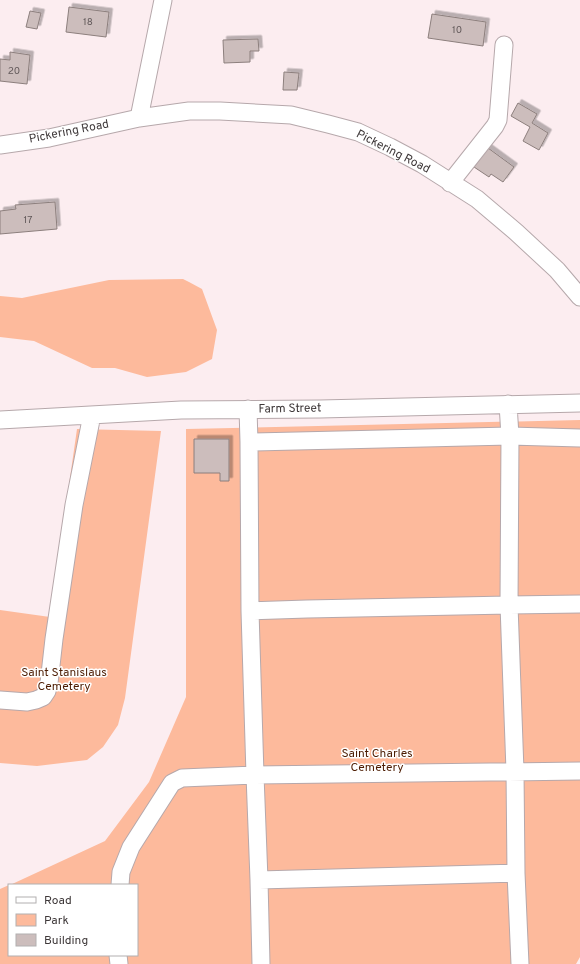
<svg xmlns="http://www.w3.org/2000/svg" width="580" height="964" viewBox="0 0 580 964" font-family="Overpass,sans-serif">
<defs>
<filter id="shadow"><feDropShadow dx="3.5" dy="-3.5" stdDeviation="0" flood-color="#0004"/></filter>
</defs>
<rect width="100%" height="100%" fill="#fcedf0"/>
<path fill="#fdba9c" d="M183,279L189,282L202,289L217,330L212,359L186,372L147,377L115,368H92L34,341L0,337V296L22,298L109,280Z
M580,420V957L576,964H0V889L9,885V955H137V885H10L105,841L149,782L186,697V429Z
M77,429L161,431L125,698L118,725L103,747L87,760L37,766L0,763V610L50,617Z"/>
<path fill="#ccbdbc" stroke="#8c7f7d" filter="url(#shadow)" d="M69,7L109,12L106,37L66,32Z
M30,11L41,13L37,29L26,27Z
M432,14L486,22L483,46L428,38Z
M258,39L259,51H250V62L224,63L223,40Z
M10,52L30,55L27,84L0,81V59L10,60Z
M284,72L299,73L297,90H283Z
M518,103L537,114L532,123L548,133L539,150L523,141L530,127L511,116Z
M488,148L514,167L503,182L491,174L489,177L474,167Z
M55,202L57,229L0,234V211L16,209L15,205Z
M194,439H229V481H220V473H194Z"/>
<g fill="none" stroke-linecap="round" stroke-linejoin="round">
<g stroke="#b6a8ab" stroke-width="19">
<path id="minor" d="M139,118L163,0
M0,145L49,138L139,118L189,111H220L291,115L328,124L358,132L390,147L422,164L477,199L516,232L557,270L580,297
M450,183L495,126L498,120L504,45
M508,404L510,436L509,605L580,604
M248,409L249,442L510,436L580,438
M0,420L181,410L320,409L580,403
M250,611L307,609L509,605L515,771L516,873L520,964
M0,700L27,702L36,700L43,697L47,691L49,683L54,639L74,505L92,415
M259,880L255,775L580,771
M120,885L121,872L131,847L172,783L182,778L255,775L250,611L249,442
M118,955L119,964
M261,964L259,880L516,873"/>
</g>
<use href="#minor" stroke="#fff" stroke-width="17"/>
</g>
<g text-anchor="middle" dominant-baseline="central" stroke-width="3" stroke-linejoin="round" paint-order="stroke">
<g font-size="10" fill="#62595a">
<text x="88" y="22">18</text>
<text x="457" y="30">10</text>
<text x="14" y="71">20</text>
<text x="28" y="220">17</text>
</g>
<g font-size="12" fill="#3e3839" stroke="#fff">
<text transform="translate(69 132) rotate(-11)">Pickering Road</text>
<text transform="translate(393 152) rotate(27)">Pickering Road</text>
<text transform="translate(290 409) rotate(-1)">Farm Street</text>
</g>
<g font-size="12" fill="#4d1d03" stroke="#fff">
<text x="64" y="673">Saint Stanislaus<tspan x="64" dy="14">Cemetery</tspan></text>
<text x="377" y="754">Saint Charles<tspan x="377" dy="14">Cemetery</tspan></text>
</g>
</g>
<rect x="8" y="884" width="130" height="72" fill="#ffffff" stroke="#b2afb0"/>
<rect x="16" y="897" width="20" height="6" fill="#ffffff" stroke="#b2afb0"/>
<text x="44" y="904" font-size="12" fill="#3e3839">Road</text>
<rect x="16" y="914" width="20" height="12" fill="#fdba9c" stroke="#b2afb0"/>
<text x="44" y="924" font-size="12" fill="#3e3839">Park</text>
<rect x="16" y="934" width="20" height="12" fill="#ccbdbc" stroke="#b2afb0"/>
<text x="44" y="944" font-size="12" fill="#3e3839">Building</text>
</svg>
